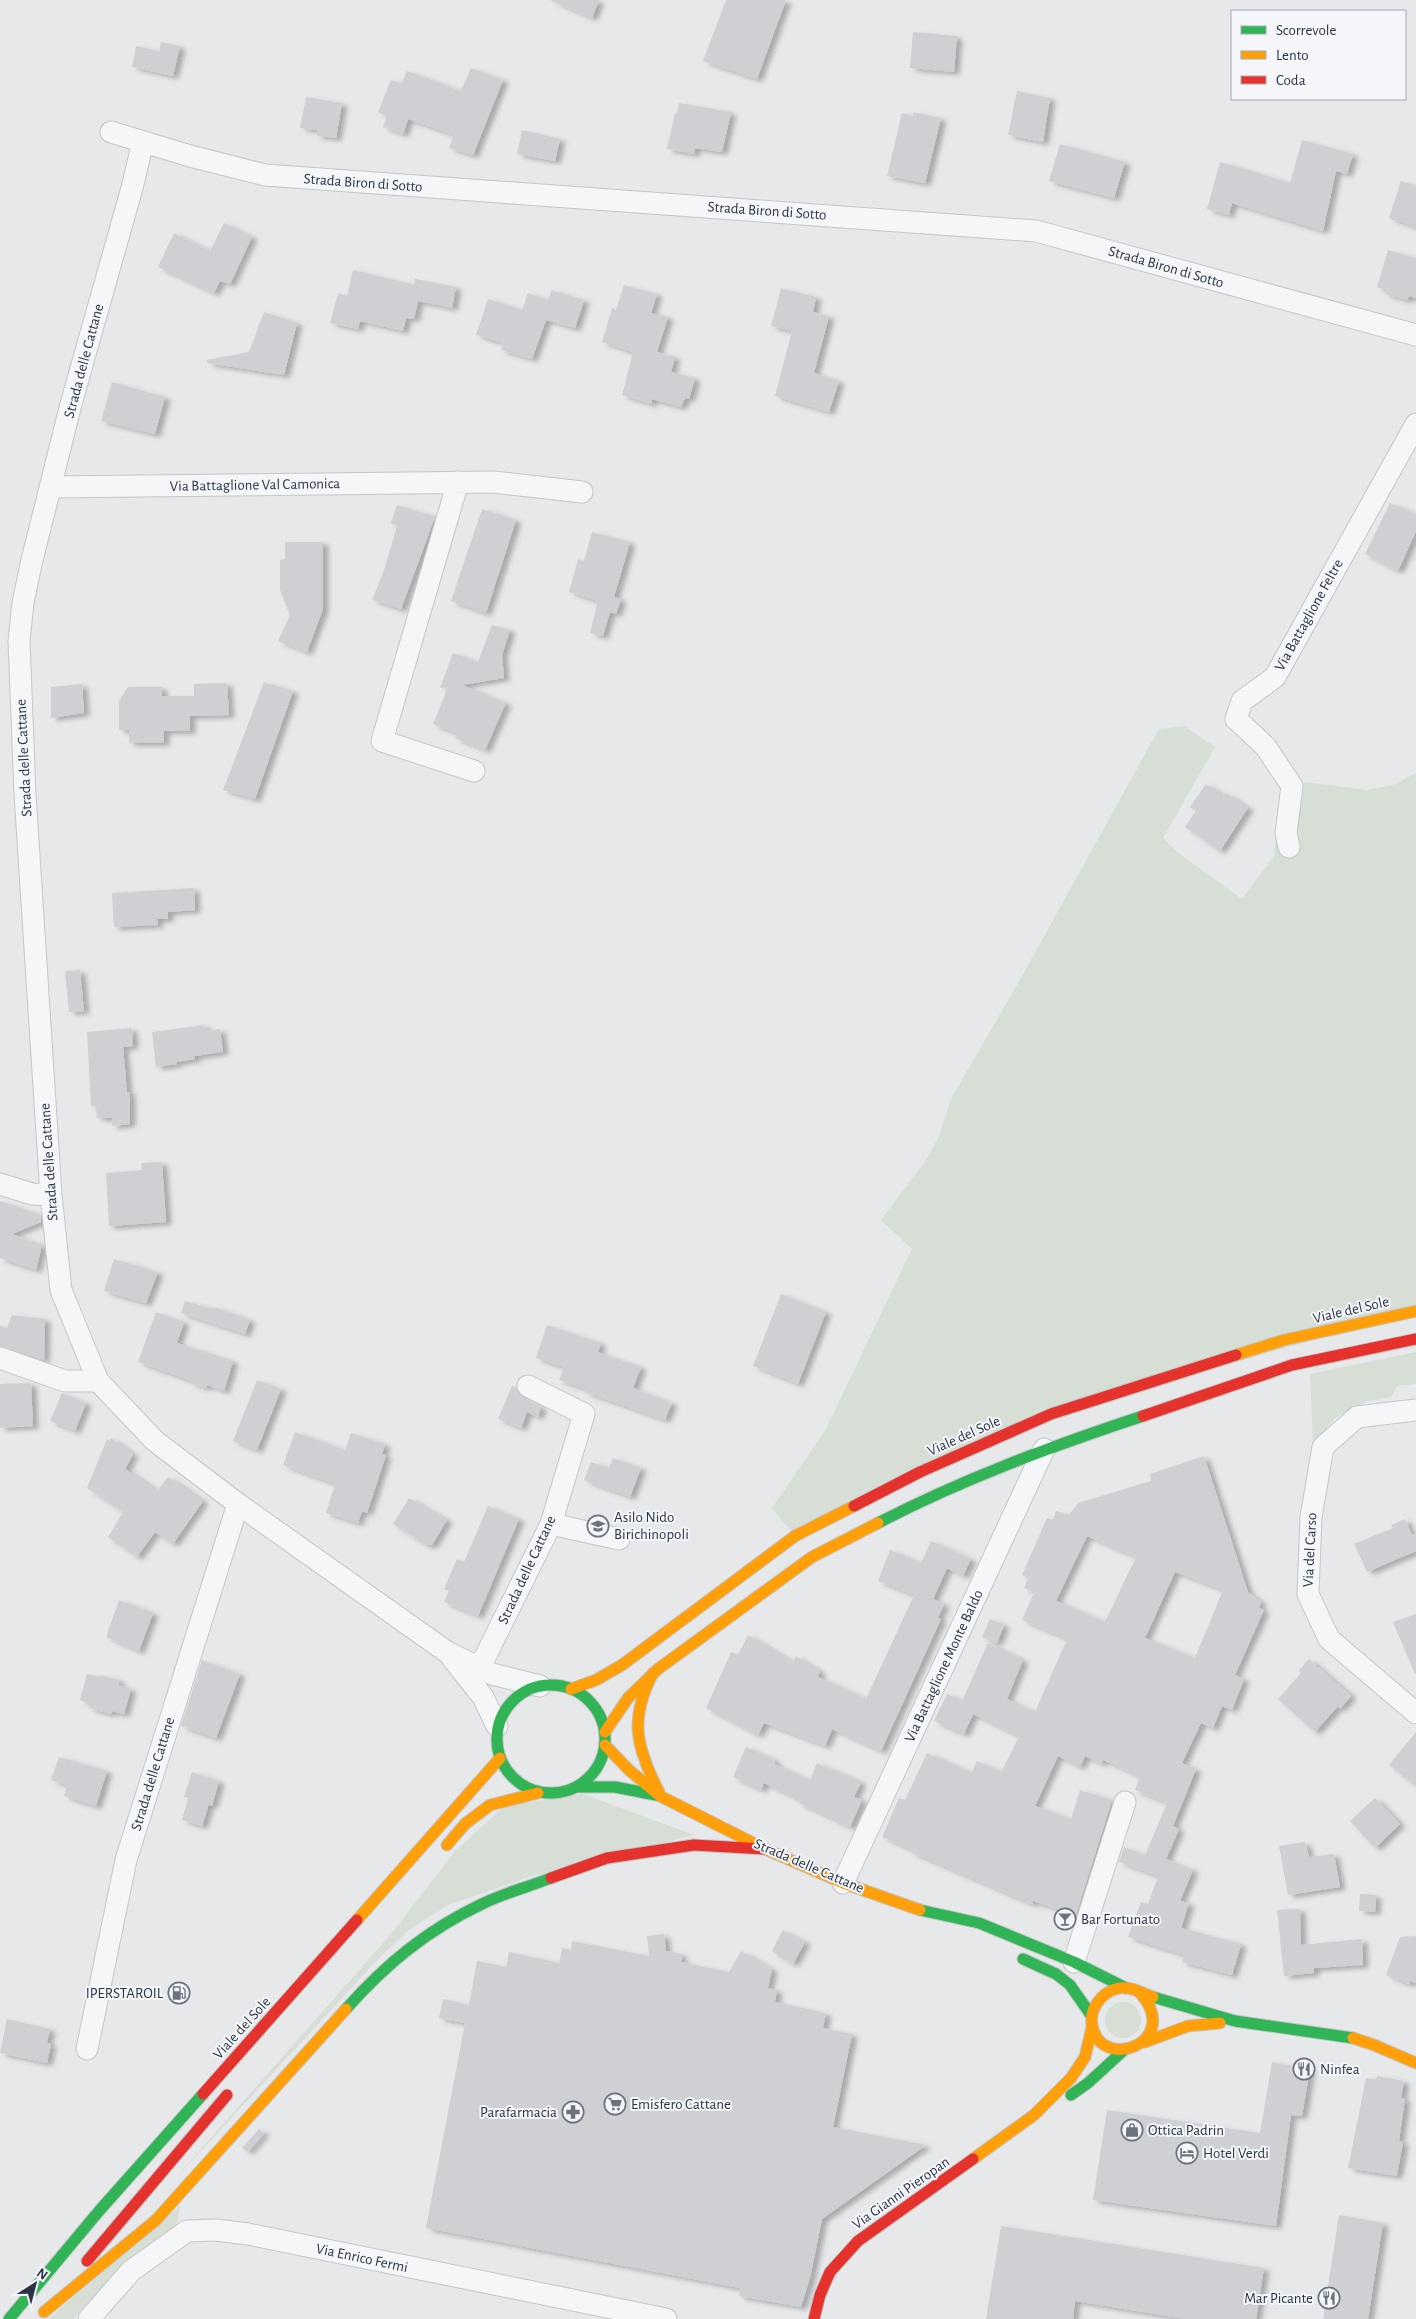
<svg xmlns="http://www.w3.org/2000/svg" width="1416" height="2319" viewBox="0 0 1416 2319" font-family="'Alegreya Sans',sans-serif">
<defs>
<filter id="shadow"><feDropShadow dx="5.5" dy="3" stdDeviation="2.5" flood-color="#0004"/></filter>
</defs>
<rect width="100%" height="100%" fill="#e6e8ea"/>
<path fill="#d6ded6" d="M1184,726L1215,747L1163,838L1177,852L1242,899L1274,856L1278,813L1305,782L1367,790L1393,785L1416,773V1311L1051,1414L795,1536L772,1508L826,1429L912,1249L881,1220L927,1159L939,1136L951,1099L1022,976L1159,729Z
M1416,1352V1384L1397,1386L1391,1397L1368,1401L1335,1418L1313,1445L1310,1374Z
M583,1794L694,1835L532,1876L448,1905L410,1929L382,1955L172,2182L392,1933L455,1851L506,1805Z
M1105 2020a18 18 0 1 1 36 0a18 18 0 1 1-36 0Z
M181,2205L175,2230L133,2256L73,2319H48Z"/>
<path fill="#ced0d3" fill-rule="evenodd" filter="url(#shadow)" d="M550,0H599L592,18Z
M726,0H786L757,79L703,61Z
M913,32L957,36L954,72L910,68Z
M161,42L180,46L173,76L132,67L136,46L159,51Z
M471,68L503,80L473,155L449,148L454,135L408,119L403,134L383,127L387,116L378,112L391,80L402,83L407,71L461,91Z
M1017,91L1050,98L1043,142L1008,135Z
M306,97L342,103L336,138L317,136V130L300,128Z
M679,103L731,112L722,152L695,148L694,154L667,149L675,113H677Z
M913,112L941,118L925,183L887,176L902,113L913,116Z
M522,130L560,139L555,161L517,154Z
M1302,140L1353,154L1347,174L1336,171L1323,231L1232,203L1229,215L1207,209L1220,162L1290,183Z
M1060,144L1125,162L1114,198L1049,181Z
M1401,181L1416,186V227L1389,218Z
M224,223L252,237L230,284L220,281L214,293L158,267L174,233L210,251Z
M1388,250L1416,258V298L1409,296L1407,300L1385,294V290L1377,287Z
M353,270L414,285L415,279L456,287L452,308L418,301L414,319L406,318L403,331L360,321L358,329L330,323L338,293L347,296Z
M624,285L657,294L651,313L668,317L657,352L675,357L671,372L695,378L689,399L685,398L681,407L652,399V404L622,395L633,352L602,342L612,308L616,310Z
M781,288L816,297L813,312L829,316L814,373L839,381L829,412L775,396L792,331L771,326Z
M552,290L584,300L575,328L546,320L532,359L501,350L503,343L476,335L488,299L522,310L528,293L548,300Z
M264,312L297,323L284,375L207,363V360L249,352Z
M112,382L165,397L155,434L101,421Z
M1390,503L1416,514V531L1398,571L1365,554Z
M397,505L435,517L401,609L372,600L384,570L397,526L391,523Z
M482,509L516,520L486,613L451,601Z
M592,532L630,542L614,597L621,599L616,614L610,612L603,636L590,633L598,601L569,592L578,559L584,561Z
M285,542H323V609L307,652L278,641L290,615L280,590V560L285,559Z
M492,625L510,630L502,655L504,678L462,685L506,703L485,750L455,738L457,733L433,724L448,687L440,688L453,653L478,662Z
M264,682L293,691L255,799L223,790Z
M227,683L229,715L190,716V731H164V743H129V730H119V701L128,687H162V696H194V684Z
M82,684L84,713L51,718V687Z
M1206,784L1224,796L1226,793L1248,808L1220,851L1185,827L1196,811L1190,807Z
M194,888L195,910L168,912V919H157L158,925L114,927L112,893Z
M80,970L84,1011L69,1012L65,971Z
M205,1025L206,1031L220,1029L223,1052L195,1056V1059L176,1062L177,1064L156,1067L152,1032Z
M132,1028L133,1046L123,1047L127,1092H130V1124L112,1126V1118H97L96,1106H91L87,1032Z
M162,1162L166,1222L109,1226L106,1173L142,1170L141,1163Z
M0,1201L41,1215V1222L12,1234L42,1245L36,1270L0,1258Z
M114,1259L158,1272L146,1303L104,1291Z
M781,1294L826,1312L798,1384L753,1366Z
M185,1301L214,1309L215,1307L250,1320L245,1334L181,1313Z
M156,1312L184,1322L177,1343L233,1361L224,1391L207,1385L206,1388L191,1383L192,1381L138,1362Z
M12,1315L45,1319L44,1360L0,1346V1325L7,1328Z
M547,1325L601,1343L598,1352L641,1367L633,1388L672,1403L665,1420L585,1392L586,1389L559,1380L564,1367L536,1358Z
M257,1380L281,1389L257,1450L233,1441Z
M31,1383L33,1426L0,1428V1384Z
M512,1386L516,1387L522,1397L541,1407L538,1417L527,1412L521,1428L498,1419Z
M62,1393L86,1403L75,1431L50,1421Z
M295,1432L345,1450L351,1433L385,1444L382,1454L386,1455L367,1513L362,1511L358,1523L326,1513L335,1484L283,1465Z
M111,1438L133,1454L125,1469L157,1491L168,1477L203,1501L173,1544L155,1532L137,1557L108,1537L123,1512L87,1488L107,1439L109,1441Z
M1204,1456L1248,1592L1261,1602L1259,1608L1264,1610L1235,1675L1244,1679L1232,1710L1222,1706L1213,1728L1201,1723L1182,1763L1196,1769L1173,1826L1179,1829L1166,1859L1193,1870L1180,1901L1189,1903L1181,1928L1241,1944L1232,1975L1182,1962L1184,1955L1128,1937L1141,1902L1148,1904L1158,1876L1119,1862L1124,1847L1145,1855L1167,1803L1135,1790L1140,1776L1103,1760L1102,1764L1085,1756L1080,1767L1058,1756L1035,1806L1071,1819L1080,1790L1112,1800L1076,1915L1033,1901L1032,1904L911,1852L912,1850L882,1837L899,1798L905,1800L927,1753L972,1773L977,1761L1001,1772L1018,1739V1736L973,1714L964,1734L934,1721L947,1694L962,1701L988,1643L1023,1660L1007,1699L1035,1712L1067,1639L1022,1620L1034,1592L1024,1588L1028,1578L1022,1575L1047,1518L1053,1520L1056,1511L1069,1515L1078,1503L1151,1481L1150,1474ZM1087,1536L1136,1557L1105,1622L1056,1601ZM1175,1572L1223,1590L1195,1658L1145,1638Z
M613,1458L641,1468L630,1497L584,1480L591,1462L609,1468Z
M409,1498L447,1520L432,1545H426L393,1524Z
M488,1506L519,1519L478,1616L444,1602L449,1591L444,1589L457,1559L464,1562Z
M1405,1519L1412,1535L1416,1533V1551L1367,1572L1354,1544L1393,1528L1391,1525Z
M931,1541L971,1559L963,1576L947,1568L933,1599L944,1604L938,1618L941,1619L881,1751L832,1729L825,1746L764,1723L758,1735L706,1708L731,1652L738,1655L748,1635L793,1662L796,1656L820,1671L818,1677L866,1699L914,1595L878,1581L890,1550L921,1563Z
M119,1600L153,1613L139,1651L106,1637Z
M1416,1614V1673L1415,1674L1393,1622Z
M990,1619L1004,1625L997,1643L982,1637Z
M1309,1659L1351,1696L1340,1709L1338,1706L1315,1732L1278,1699L1301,1673L1298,1671Z
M202,1660L240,1674L216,1738L181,1726Z
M87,1674L98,1677L99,1675L120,1680L118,1685L131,1689L124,1714L112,1711L111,1714L89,1708L90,1703L80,1700Z
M1416,1732V1786L1389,1765Z
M746,1747L775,1760L774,1764L810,1780L817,1763L861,1782L854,1797L862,1800L850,1827L799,1803L800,1800L764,1783L761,1790L733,1777Z
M59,1757L107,1771L96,1806L64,1796L67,1785L51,1780Z
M192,1772L219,1781L212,1806L209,1804L202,1826L182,1820L188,1798L184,1797Z
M1375,1798L1400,1824L1375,1848L1350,1821Z
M1305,1842L1309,1857L1334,1854L1340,1887L1288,1895L1279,1846Z
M1360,1894L1376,1895L1375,1912L1359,1911Z
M1300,1909L1301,1945L1362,1939L1363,1965L1314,1968V1973L1284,1976L1277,1910Z
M783,1930L805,1942L793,1964L772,1951Z
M664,1934L666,1951L682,1954L681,1962L729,1972L741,1951L772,1969L768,1988L777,1990L775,2002L826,2013L823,2028L852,2034L833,2127L926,2145L822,2219L810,2278L801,2307L739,2296L740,2288L426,2228L465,2023L439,2018L443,1999L469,2005L477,1961L506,1967L509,1952L559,1963L562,1948L571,1950L572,1941L649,1956L647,1936Z
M1416,1936V1983L1410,1981L1409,1984L1386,1975L1400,1937Z
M7,2019L50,2029L47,2043L51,2044L47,2063L0,2053Z
M1272,2062L1310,2069L1302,2116L1291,2115L1276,2226L1093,2200L1107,2110L1260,2133Z
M1377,2076L1404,2081L1401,2098L1405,2099L1399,2141L1403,2142L1397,2176L1348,2168L1366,2078L1376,2079Z
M259,2129L264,2133L247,2152L242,2148Z
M1339,2215L1383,2223L1368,2319H1323Z
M1001,2226L1264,2268L1256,2319H1186L1075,2301L1073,2319H986Z"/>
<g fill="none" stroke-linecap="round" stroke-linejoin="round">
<g stroke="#c4c6c8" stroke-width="23">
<path id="street" d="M111,132L190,156L265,175L1036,231L1416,335
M143,142L132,188L71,404L31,564L23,603L19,641L25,794L51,1195L61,1290L98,1381L155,1441L238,1504L447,1652L492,1674L540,1686
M458,482L382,741L474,771
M51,487L493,482L582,492
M1289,847L1286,833L1292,786L1265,746L1236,719L1242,701L1275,677L1416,424
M0,1184L32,1194L51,1195
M0,1358L65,1381H98
M1416,1410L1357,1417L1323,1447L1311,1517L1308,1594L1329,1639L1416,1713
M551,1524L619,1539
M452,1658L483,1697L497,1726
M478,1668L485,1657L551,1524L584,1414L528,1386
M843,1883L1044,1449
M1074,1962L1125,1802
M87,2049L126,1860L238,1504
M89,2319L131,2271L187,2231L216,2230L248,2234L666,2319"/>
</g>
<g stroke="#c4c6c8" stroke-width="13">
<path id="fast" d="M878,1523C963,1479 1052,1446 1143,1416
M497 1739a54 54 0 1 1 108 0a54 54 0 1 1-108 0Z
M577,1787H615L656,1795
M920,1910L979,1923L1074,1962L1126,1988
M1023,1959L1056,1974L1070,1985L1091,2015
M1153,1997L1235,2021L1353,2038
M346,2009C386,1964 427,1930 482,1904C504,1893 528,1887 551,1878
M1071,2095L1088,2083L1123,2051
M9,2319L99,2211L203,2094"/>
</g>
<g stroke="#c4c6c8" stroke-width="13">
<path id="slow" d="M1236,1355L1284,1340L1416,1311
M653,1673C629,1719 636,1747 659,1792
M571,1689L596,1680L622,1665L795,1536L854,1506
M605,1732L628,1698L658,1669L812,1557L878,1523
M605,1745L629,1770L660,1796L765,1849L843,1883L920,1910
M447,1845L465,1824L490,1805L538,1793
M357,1920L500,1758
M1141,1994C1183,2043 1100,2073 1092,2025C1089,2005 1107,1986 1127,1988C1136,1989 1144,1994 1153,1997
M1353,2038L1374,2045L1416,2063
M1145,2042L1188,2026L1220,2023
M973,2159L1034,2115L1071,2078L1085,2057L1092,2027
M44,2312L156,2220L346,2009"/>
</g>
<g stroke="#c4c6c8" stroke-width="13">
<path id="jam" d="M1143,1416L1292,1365L1416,1339
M854,1506L920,1472L1051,1414L1236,1355
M551,1878L607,1858L694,1845L765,1849
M203,2094L357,1920
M87,2261L227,2095
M814,2319L820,2295L830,2272L858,2241L973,2159"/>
</g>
<use href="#street" stroke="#f5f6f7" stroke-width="21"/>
<use href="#fast" stroke="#30b455" stroke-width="11"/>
<use href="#slow" stroke="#ff9f0a" stroke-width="11"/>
<use href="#jam" stroke="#e5322d" stroke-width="11"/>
</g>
<defs>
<g id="school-ring" transform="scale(1.125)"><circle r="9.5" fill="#f4f6f9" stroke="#6c737f" stroke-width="1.5"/><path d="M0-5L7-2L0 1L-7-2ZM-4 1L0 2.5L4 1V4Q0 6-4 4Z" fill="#6c737f"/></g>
<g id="bar-ring" transform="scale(1.125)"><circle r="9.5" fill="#f4f6f9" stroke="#6c737f" stroke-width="1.5"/><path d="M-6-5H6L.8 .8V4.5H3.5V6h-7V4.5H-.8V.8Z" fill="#6c737f"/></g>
<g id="fuel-ring" transform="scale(1.125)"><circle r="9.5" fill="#f4f6f9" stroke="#6c737f" stroke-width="1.5"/><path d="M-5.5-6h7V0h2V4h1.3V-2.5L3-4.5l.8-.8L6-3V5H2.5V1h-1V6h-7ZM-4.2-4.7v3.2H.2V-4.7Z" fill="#6c737f"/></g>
<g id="restaurant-ring" transform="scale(1.125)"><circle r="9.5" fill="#f4f6f9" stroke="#6c737f" stroke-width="1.5"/><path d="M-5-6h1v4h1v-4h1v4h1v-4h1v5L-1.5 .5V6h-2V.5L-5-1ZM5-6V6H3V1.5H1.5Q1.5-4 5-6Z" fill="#6c737f"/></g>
<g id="supermarket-ring" transform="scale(1.125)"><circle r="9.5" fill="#f4f6f9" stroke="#6c737f" stroke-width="1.5"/><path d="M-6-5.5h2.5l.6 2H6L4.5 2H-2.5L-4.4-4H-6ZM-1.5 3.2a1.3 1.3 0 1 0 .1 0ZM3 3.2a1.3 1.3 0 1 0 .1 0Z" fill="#6c737f"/></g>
<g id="pharmacy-ring" transform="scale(1.125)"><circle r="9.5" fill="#f4f6f9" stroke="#6c737f" stroke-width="1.5"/><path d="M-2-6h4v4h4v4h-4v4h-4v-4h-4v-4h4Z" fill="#6c737f"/></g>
<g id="shop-ring" transform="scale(1.125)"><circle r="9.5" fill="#f4f6f9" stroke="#6c737f" stroke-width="1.5"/><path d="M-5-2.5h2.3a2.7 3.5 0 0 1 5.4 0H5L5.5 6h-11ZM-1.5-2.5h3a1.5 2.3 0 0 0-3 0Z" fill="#6c737f"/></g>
<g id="hotel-ring" transform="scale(1.125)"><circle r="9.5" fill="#f4f6f9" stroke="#6c737f" stroke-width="1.5"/><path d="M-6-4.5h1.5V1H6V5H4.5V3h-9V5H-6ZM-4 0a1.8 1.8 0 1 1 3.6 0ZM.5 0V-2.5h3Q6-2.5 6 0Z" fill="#6c737f"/></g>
</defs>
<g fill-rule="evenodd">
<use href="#school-ring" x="598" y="1526"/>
<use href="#bar-ring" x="1065" y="1919"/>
<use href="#fuel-ring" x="179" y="1993"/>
<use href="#restaurant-ring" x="1304" y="2069"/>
<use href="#supermarket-ring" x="615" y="2104"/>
<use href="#pharmacy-ring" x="573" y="2112"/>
<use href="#shop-ring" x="1132" y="2130"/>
<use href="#hotel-ring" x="1187" y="2153"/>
<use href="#restaurant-ring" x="1329" y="2298"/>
</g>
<g text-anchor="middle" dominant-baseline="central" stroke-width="4" stroke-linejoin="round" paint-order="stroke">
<g font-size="15" fill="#2b3445" stroke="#f4f6f9">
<text transform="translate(363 183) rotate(4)">Strada Biron di Sotto</text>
<text transform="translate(767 211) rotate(4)">Strada Biron di Sotto</text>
<text transform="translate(1166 267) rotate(16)">Strada Biron di Sotto</text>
<text transform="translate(84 361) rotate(-75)">Strada delle Cattane</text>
<text transform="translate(255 485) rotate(-1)">Via Battaglione Val Camonica</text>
<text transform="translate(1309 615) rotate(-61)">Via Battaglione Feltre</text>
<text transform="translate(24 758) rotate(-93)">Strada delle Cattane</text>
<text transform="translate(49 1162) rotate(-94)">Strada delle Cattane</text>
<text transform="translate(1351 1310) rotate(-13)">Viale del Sole</text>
<text transform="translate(964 1436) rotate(-24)">Viale del Sole</text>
<text transform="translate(1310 1550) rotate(-87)">Via del Carso</text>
<text transform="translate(527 1570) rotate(-65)">Strada delle Cattane</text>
<text transform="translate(944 1666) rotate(-65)">Via Battaglione Monte Baldo</text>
<text transform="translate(153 1774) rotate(-73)">Strada delle Cattane</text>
<text transform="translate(809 1866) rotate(23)">Strada delle Cattane</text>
<text transform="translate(242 2028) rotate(-48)">Viale del Sole</text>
<text transform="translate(901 2193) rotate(-35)">Via Gianni Pieropan</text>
<text transform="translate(362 2258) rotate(12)">Via Enrico Fermi</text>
</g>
<g font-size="15" fill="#2b3445" stroke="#f4f6f9" text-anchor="start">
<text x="614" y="1517">Asilo Nido<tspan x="614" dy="17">Birichinopoli</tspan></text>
<text x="1081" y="1919">Bar Fortunato</text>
<text x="163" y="1993" text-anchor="end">IPERSTAROIL</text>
<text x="1320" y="2069">Ninfea</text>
<text x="631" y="2104">Emisfero Cattane</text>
<text x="557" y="2112" text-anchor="end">Parafarmacia</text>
<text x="1148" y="2130">Ottica Padrin</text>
<text x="1203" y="2153">Hotel Verdi</text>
<text x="1313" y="2298" text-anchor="end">Mar Picante</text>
</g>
</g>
<rect x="1231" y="10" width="175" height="90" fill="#f4f6f9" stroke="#a4a8b1"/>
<rect x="1241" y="26" width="25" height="8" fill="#30b455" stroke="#a4a8b1"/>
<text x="1276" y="35" font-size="15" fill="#2b3445">Scorrevole</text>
<rect x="1241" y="51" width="25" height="8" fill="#ff9f0a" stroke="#a4a8b1"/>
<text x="1276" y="60" font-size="15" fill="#2b3445">Lento</text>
<rect x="1241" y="76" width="25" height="8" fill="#e5322d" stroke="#a4a8b1"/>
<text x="1276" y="85" font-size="15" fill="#2b3445">Coda</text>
<g transform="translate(35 2284) rotate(36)" stroke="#f4f6f9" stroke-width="4" paint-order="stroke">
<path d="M0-4L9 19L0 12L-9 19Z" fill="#2b3445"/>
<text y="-8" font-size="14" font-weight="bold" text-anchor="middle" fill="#2b3445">N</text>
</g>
</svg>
